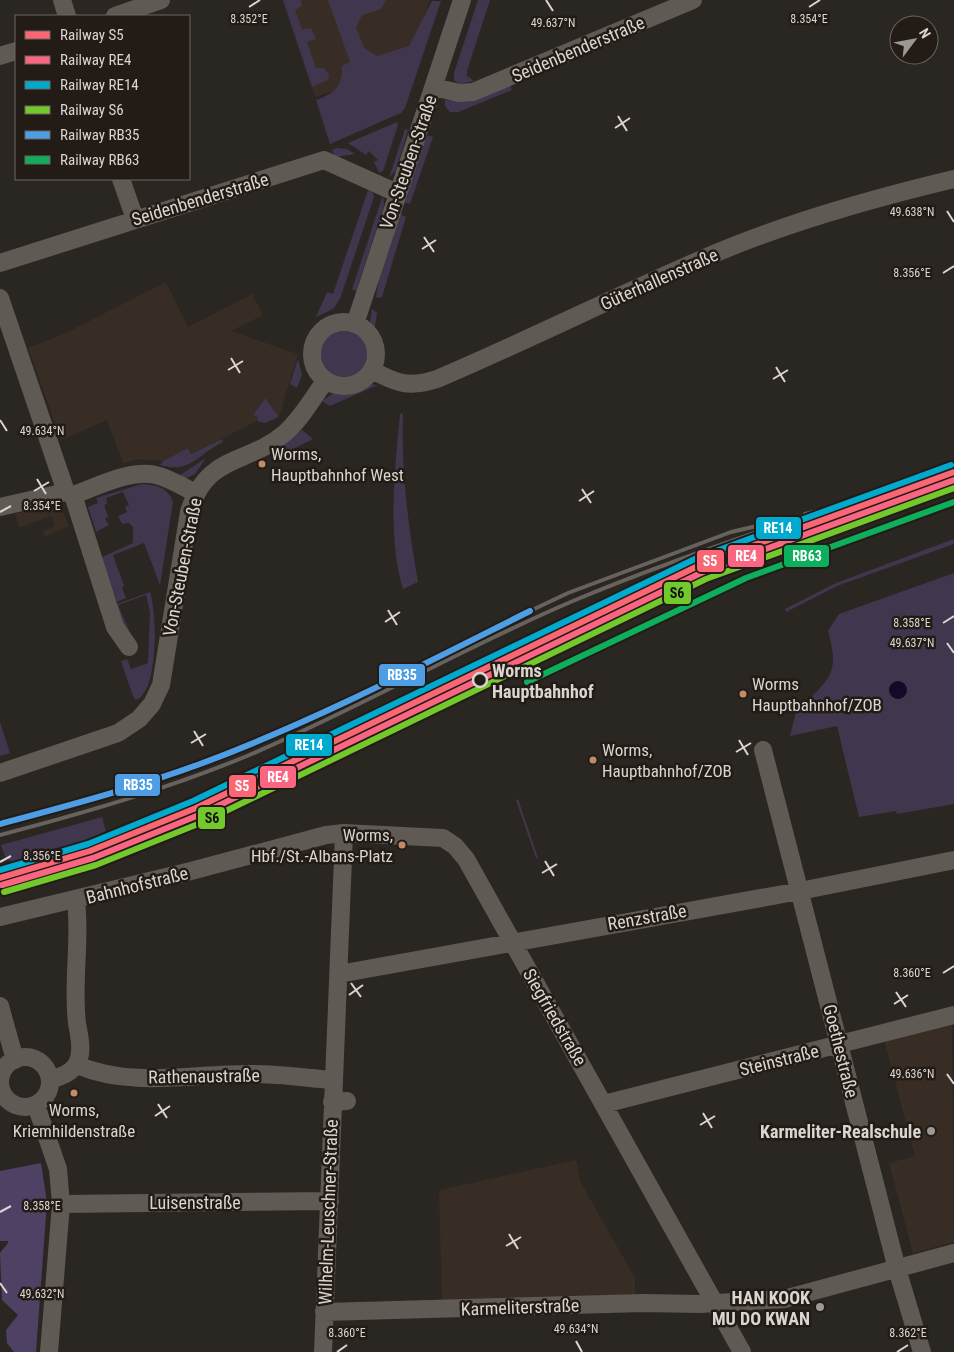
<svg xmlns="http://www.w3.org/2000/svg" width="954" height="1352" viewBox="0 0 954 1352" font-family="'Roboto Condensed',sans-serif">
<rect width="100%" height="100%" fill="#2a2622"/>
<path fill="#382d24" d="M283,0H430L406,69L315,97Z
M166,282L188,327L252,294L263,315L231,331L298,354L279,417L265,398L263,399L253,414L258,417L257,421L191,454L188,448L163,461L139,459L123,463L107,420L61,440L28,348L64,334Z
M59,503L69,526L45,537L43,531L55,526L51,516L19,528L15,514Z
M952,1024L954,1242L913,1253L889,1163L915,1156L884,1040Z
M576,1160L581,1183L635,1278V1297L442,1301L439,1190Z"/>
<path fill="#40374e" d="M283,0H301L302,6L295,10L302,30L311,28L316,39L307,42L316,68H324L329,75L328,80L312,87Z
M328,0H386L381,9L362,15L356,27L364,48L377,56L409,46L432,1H441L405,108L401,113L330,144L316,100C334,94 343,86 342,66L350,62Z
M478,0H490L467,71V76L474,81L459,84L454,80V73Z
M510,85L512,90L458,112H450L445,106V100L462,101L476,99Z
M397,122L398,125L383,171L379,173L374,162L378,160L369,151L366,155L348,143Z
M405,129L408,130L396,170L389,178Z
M426,135L433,137L410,204L403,202Z
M337,148L347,149L355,154L335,157L332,150Z
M368,190L373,193L374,197L340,299L333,309L316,317L327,292L333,294Z
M383,195L384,206L356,291L352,289Z
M400,214L406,217L382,297L379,298L376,297L380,274Z
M372,309L377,313L374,333L370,322Z
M321 354a23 23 0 1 1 46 0a23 23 0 1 1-46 0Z
M298,359L302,375L297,388L290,384Z
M368,384L378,385L330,406L322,401L335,392Z
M265,398L279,417L265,423L257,421L258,417L253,415Z
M403,413C401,471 408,525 418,582L403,589C387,537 395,468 400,414Z
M302,430L313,439L287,452L282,444Z
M222,439L223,442C196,455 191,474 160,465L163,461L188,448L191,454Z
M206,458L195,474L185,479L180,475Z
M142,484C156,485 168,487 173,502L160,585L144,543L113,555L124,586L122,588L126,598L117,602L100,558L133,543V527L129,523L122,524L118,516L127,512L125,507L129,505L123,492L106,498L107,504L104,505L108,517L105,519L109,525L96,532L88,507L98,503L96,498Z
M954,539V544L837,586L786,612L785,609L836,583Z
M954,573V804L897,814L896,811L859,817L837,726L790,736L796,712L795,705L796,702L804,704C832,677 839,671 828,631L839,614Z
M150,592C157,611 159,692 136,700L133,696L121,661L127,659L131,669L148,663L150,612L146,595L118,605L129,630L128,634L114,605Z
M0,722L10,753L0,756Z
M518,799L538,858H536L516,800Z
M102,817L107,835L15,863C5,860 4,854 1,845Z"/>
<path fill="#4e4163" d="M41,1163L47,1202L36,1352H14L7,1343L6,1330L18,1315L2,1300L0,1253L8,1243V1241H0V1171Z"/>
<path fill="#160827" d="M889 690a9 9 0 1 1 18 0a9 9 0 1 1-18 0Z"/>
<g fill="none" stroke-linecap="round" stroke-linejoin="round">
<path stroke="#605a55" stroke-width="18" d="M62,0L67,16
M115,16L161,0
M0,56L16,51
M434,87L459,93L473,92L693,0
M121,179L135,219
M0,263L324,160L397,193
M0,298L66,492
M312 354a32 32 0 1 1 64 0a32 32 0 1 1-64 0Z
M355,324L462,0
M372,370C397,384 410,388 437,379C531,339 622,293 716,253C792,221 874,198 954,179
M73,495L115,627L129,647
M0,507L66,492L73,495C97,487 129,469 156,475C169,478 182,486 195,493
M763,750L897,1269L922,1352
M0,773L118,733L139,719L152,704L161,685L189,512C207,453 246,466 285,433C301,419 313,398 325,381
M0,917L191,871L326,835L344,833L443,838L455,846L466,859L742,1352
M339,974L800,891L954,860
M0,1006L15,1060
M0 1082a25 25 0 1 1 50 0a25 25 0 1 1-50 0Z
M77,1065C131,1088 191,1074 248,1074C276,1073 305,1078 332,1080
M50,1080C61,1077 74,1072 78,1061C83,1050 79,1035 77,1023C72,982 81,941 76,900
M332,1102L347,1101
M604,1104L954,1015
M36,1105L58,1169L61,1204L49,1352
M61,1204L330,1201
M324,1312L643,1303L700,1304L784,1299L954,1253
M323,1352L344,833"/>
<path stroke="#67625e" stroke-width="4" d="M805,514L954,479
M530,611L568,593L731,532L757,526
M0,835C84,813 167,789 247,756C358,709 462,648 573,601C651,568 732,541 812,513"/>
<g stroke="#231c16" stroke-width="10">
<path id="rail-1" d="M0,878L90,851L196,808L700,565L954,472"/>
</g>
<g stroke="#231c16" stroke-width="10">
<path id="rail-2" d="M2,885L93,858L199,815L703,572L954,480"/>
</g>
<g stroke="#231c16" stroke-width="10">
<path id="rail-3" d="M0,870L88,844L193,801L697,558L951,465"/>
</g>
<g stroke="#231c16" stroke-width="10">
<path id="rail-4" d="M4,892L96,865L203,822L706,579L954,488"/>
</g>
<g stroke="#231c16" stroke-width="10">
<path id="rail-5" d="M0,824C67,806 135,788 200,764C313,722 422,665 530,611"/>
</g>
<g stroke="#231c16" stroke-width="10">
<path id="rail-6" d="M527,682L746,578L954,502"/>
</g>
<use href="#rail-1" stroke="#fa6674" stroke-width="6"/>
<use href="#rail-2" stroke="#fa6682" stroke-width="6"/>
<use href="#rail-3" stroke="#00a9ce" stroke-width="6"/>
<use href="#rail-4" stroke="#73c82c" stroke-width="6"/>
<use href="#rail-5" stroke="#4d9ee5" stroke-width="6"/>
<use href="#rail-6" stroke="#0daf5c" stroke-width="6"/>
</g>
<path fill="none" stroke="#dad5d1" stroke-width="2" d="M546,0L553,11M249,7L260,0M809,7L820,0M618,116L627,131M615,128L630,118M947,211L954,222M424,237L434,252M422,249L436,240M943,273L954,266M231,358L240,373M776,367L785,382M228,370L243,361M773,379L788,370M0,420L7,431M37,479L46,494M582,489L591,503M34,491L49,482M579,501L594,491M0,512L11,506M388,610L397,625M385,622L400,612M943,623L954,616M947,643L954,653M194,731L203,746M739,740L748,755M191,743L206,734M736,752L751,743M545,861L554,876M0,862L11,856M542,873L557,864M943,973L954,966M351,983L361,997M896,992L906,1007M349,995L363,985M894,1004L908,995M947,1074L954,1084M158,1104L167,1118M703,1113L712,1128M155,1116L170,1106M700,1125L715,1116M0,1212L11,1206M509,1234L518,1249M506,1246L521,1237M0,1283L7,1293M576,1341L582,1352M337,1352L347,1345M897,1352L908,1345"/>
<g fill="#c18c65" stroke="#231c16" stroke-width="2">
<circle cx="262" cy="464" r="4.5"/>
<circle cx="743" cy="694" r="4.5"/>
<circle cx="593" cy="760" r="4.5"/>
<circle cx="402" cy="845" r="4.5"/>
<circle cx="74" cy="1093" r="4.5"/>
</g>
<circle fill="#231c16" stroke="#dad5d1" stroke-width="2.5" cx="480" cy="680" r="7"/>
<g fill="#9c9894" stroke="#231c16" stroke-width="2">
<circle cx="931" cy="1131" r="5"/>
<circle cx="820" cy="1307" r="5"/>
</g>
<g text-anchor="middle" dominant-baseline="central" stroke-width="5" stroke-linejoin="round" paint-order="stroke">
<g font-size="17" fill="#dad5d1" stroke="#231c16" text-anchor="start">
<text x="271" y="454">Worms,<tspan x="271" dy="21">Hauptbahnhof West</tspan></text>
<text x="752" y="684">Worms<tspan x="752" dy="21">Hauptbahnhof/ZOB</tspan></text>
<text x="602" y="750">Worms,<tspan x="602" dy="21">Hauptbahnhof/ZOB</tspan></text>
<text x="393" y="835" text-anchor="end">Worms,<tspan x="393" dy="21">Hbf./St.-Albans-Platz</tspan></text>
<text x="74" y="1110" text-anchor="middle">Worms,<tspan x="74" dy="21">Kriemhildenstraße</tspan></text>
</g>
<g font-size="18" fill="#dad5d1" stroke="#231c16">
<text transform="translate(578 49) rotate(-23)">Seidenbenderstraße</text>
<text transform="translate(408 162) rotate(-71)">Von-Steuben-Straße</text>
<text transform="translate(200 199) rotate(-17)">Seidenbenderstraße</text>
<text transform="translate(659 279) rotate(-24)">Güterhallenstraße</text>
<text transform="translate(182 567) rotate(-79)">Von-Steuben-Straße</text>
<text transform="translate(137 885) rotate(-14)">Bahnhofstraße</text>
<text transform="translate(647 917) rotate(-10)">Renzstraße</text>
<text transform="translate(555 1017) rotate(60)">Siegfriedstraße</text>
<text transform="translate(841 1051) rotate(76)">Goethestraße</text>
<text transform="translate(779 1060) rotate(-14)">Steinstraße</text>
<text transform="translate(204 1076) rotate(-1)">Rathenaustraße</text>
<text x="195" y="1202">Luisenstraße</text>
<text transform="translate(328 1212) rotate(-88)">Wilhelm-Leuschner-Straße</text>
<text transform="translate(520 1307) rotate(-2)">Karmeliterstraße</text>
</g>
<g font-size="18" font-weight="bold" fill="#dad5d1" stroke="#231c16" text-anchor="start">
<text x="492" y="670">Worms<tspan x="492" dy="21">Hauptbahnhof</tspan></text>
</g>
<g font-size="18" font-weight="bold" fill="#dad5d1" stroke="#231c16" text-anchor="end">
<text x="921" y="1131">Karmeliter-Realschule</text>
<text x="810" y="1297">HAN KOOK<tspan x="810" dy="21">MU DO KWAN</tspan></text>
</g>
</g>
<g font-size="12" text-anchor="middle" fill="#dad5d1" stroke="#231c16" stroke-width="5" stroke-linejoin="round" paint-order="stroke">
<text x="249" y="23">8.352°E</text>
<text x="809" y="23">8.354°E</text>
<text x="553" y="27">49.637°N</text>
<text x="912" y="216">49.638°N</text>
<text x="912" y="277">8.356°E</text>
<text x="42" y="435">49.634°N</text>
<text x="42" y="510">8.354°E</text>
<text x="912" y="627">8.358°E</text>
<text x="912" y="647">49.637°N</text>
<text x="42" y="860">8.356°E</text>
<text x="912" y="977">8.360°E</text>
<text x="912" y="1078">49.636°N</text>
<text x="42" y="1210">8.358°E</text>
<text x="42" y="1298">49.632°N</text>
<text x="576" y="1333">49.634°N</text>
<text x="347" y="1337">8.360°E</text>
<text x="908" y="1337">8.362°E</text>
</g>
<g stroke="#231c16" stroke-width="2">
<rect x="755" y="516" width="47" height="24" rx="5" fill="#00a9ce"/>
<rect x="783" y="544" width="47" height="24" rx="5" fill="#0daf5c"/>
<rect x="727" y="544" width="38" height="24" rx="5" fill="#fa6682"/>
<rect x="696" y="549" width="29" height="24" rx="5" fill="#fa6674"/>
<rect x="663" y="581" width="29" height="24" rx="5" fill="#73c82c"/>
<rect x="378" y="663" width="48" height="24" rx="5" fill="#4d9ee5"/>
<rect x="285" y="733" width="48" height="24" rx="5" fill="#00a9ce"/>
<rect x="259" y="765" width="38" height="24" rx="5" fill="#fa6682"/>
<rect x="114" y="773" width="47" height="24" rx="5" fill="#4d9ee5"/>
<rect x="228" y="774" width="29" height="24" rx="5" fill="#fa6674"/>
<rect x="197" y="806" width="29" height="24" rx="5" fill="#73c82c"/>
</g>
<g font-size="14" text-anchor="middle" font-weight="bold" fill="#fff">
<text x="778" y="533">RE14</text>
<text x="807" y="561">RB63</text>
<text x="746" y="561">RE4</text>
<text x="710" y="566">S5</text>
<text x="402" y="680">RB35</text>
<text x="309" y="750">RE14</text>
<text x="278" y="782">RE4</text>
<text x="138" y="790">RB35</text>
<text x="242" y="791">S5</text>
</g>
<g font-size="14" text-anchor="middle" font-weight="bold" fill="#111">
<text x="677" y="598">S6</text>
<text x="212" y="823">S6</text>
</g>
<rect x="15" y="15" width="175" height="165" fill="#231c16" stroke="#6c6661"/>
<rect x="25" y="31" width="25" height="8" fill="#fa6674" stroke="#6c6661"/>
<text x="60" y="40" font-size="15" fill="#dad5d1">Railway S5</text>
<rect x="25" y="56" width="25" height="8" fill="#fa6682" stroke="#6c6661"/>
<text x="60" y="65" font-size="15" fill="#dad5d1">Railway RE4</text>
<rect x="25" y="81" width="25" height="8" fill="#00a9ce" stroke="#6c6661"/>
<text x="60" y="90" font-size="15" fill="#dad5d1">Railway RE14</text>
<rect x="25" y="106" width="25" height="8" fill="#73c82c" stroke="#6c6661"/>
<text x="60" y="115" font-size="15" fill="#dad5d1">Railway S6</text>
<rect x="25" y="131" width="25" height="8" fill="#4d9ee5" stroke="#6c6661"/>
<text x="60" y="140" font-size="15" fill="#dad5d1">Railway RB35</text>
<rect x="25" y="156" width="25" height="8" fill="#0daf5c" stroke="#6c6661"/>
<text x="60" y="165" font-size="15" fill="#dad5d1">Railway RB63</text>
<g transform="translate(914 40) rotate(58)"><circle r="24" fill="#231c16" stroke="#6c6661"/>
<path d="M0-4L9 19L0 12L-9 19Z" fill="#9c9894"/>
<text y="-8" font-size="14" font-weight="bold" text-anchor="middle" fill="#dad5d1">N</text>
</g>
</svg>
